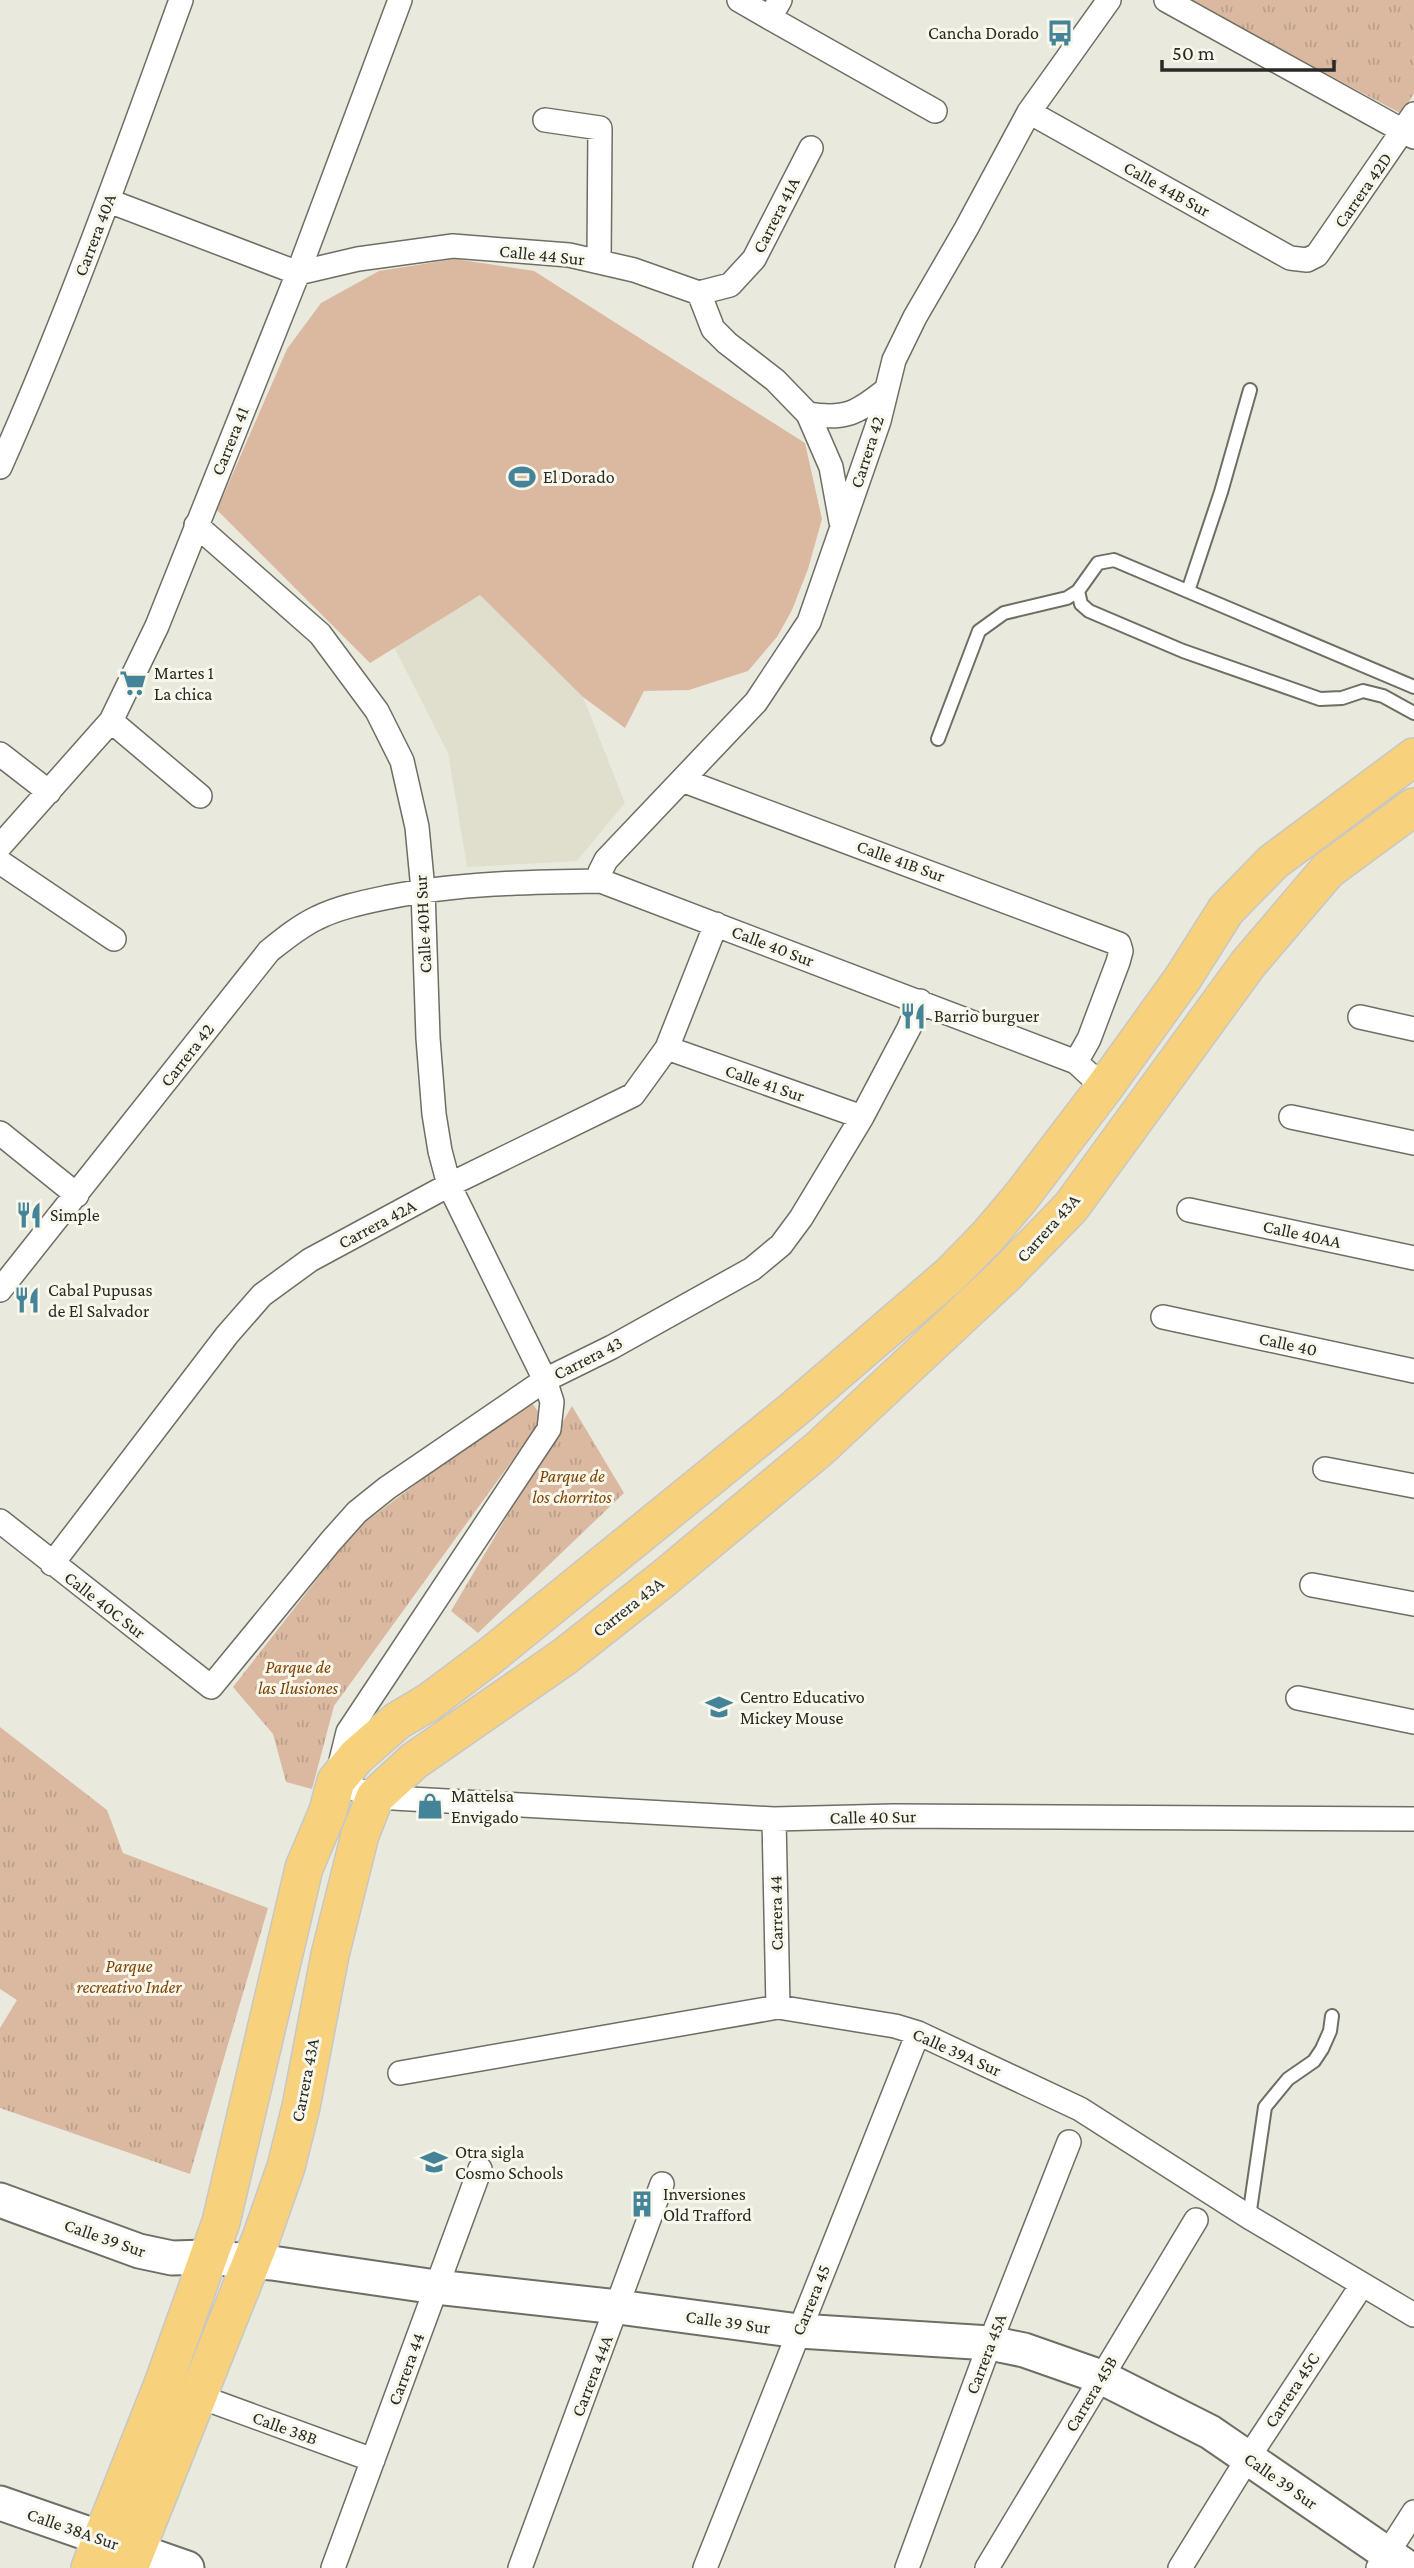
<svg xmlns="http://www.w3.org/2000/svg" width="1414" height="2568" viewBox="0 0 1414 2568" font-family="'Crimson Pro',serif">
<defs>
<pattern id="park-tufts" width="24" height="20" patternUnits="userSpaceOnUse" patternTransform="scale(1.75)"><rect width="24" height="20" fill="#dab9a0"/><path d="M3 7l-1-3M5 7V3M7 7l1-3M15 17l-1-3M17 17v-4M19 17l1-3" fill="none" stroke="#bb9f8a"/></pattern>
</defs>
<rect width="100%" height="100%" fill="#eae9de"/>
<path fill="#e0dfcd" d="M480,595L583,697L625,803L577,861L467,867L448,753L394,647Z"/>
<path fill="url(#park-tufts)" d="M1186,0H1414V93L1402,114Z
M529,1399L543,1418L334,1706L312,1789L286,1782L273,1734L233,1687L356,1529Z
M572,1406L624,1493L478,1633L451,1611Z
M0,1727L107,1810L123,1853L268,1908L190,2174L0,2108V2028L17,2000L0,1989Z"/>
<path fill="#dab9a0" d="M455,259L534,271L805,443L822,519L808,569L792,610L777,637L748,671L689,690L644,691L625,728L583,697L480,595L370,663L217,510L287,349L321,303L379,271Z"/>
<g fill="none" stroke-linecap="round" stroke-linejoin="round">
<g stroke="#6e6e64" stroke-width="16">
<path id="lane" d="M1078,591L1081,604L1089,611L1183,651L1320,699L1342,698L1363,691L1383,696L1414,713
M1188,591L1221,492L1250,390
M938,739L979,631L1004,613L1067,598L1078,591L1098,563L1114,560L1414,687
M1249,2217L1265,2107L1288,2079L1314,2061L1322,2049L1330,2031L1332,2016"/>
</g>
<g stroke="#6e6e64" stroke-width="26">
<path id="street" d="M739,0L770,18L780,0
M1166,0L1414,137
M770,18L935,111
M1029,112L1290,258L1307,260L1317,255L1414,114
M545,120L600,128L599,262
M109,201L298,273L358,259L453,246L569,255L634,270L699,293L713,329L727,343L775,380L808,414L831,467L841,522
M699,293L730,285L754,259L811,148
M808,414C846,420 857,413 886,390
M0,467C68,315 124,157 181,0
M196,525L320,634L377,711L402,761L417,827L423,890L428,1038L434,1114L440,1151L449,1185L545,1380L552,1402L549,1429L348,1732L336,1781L375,1797L774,1819L893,1816L1414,1819
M111,721L200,796
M0,754L49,792
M682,780L1119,944L1121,951L1118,962L1089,1039L1076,1062
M0,846L111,721L157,626L298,273L400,0
M0,862L114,939
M601,881L600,872L606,860L756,702L809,622L879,421L894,360L915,317L966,229L1029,112L1109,0
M1360,1017L1414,1029
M667,1048L862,1117
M1291,1117L1414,1143
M0,1133L77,1195
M1189,1210L1414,1258
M0,1290L269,951C284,939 300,926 317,918C339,907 365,902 389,897C458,883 530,882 601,881L1076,1062L1104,1088
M1163,1317L1414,1371
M1325,1469L1414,1486
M0,1521L211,1687L331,1541L357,1512L387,1488L545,1380L612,1347L752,1269L781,1245L801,1218L862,1117L909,1028L920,1001
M52,1564L227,1335L262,1295L310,1260L449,1185L633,1095L667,1048L716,924
M1312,1585L1414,1604
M1298,1698L1414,1722
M774,1819L778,2007
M400,2073L778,2007L895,2026L918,2033L1080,2109L1249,2217L1414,2315
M198,2396L373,2460
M333,2568L480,2169
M520,2568L662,2184
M705,2568L918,2033
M907,2568L990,2343L1069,2142
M987,2568L1196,2220
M1180,2568L1248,2458L1362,2285
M1378,2568L1414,2512"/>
</g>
<g stroke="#6e6e64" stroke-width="37">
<path id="secondary" d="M0,2200L139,2251L172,2258L207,2257L272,2263L436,2287L618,2307L799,2331L990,2343L1024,2350L1101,2377L1210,2432L1408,2568
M0,2503L187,2568"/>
</g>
<g stroke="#c7c7c6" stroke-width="40">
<path id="primary" d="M90,2568L163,2384L221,2222L304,1868L328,1811L336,1781L356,1757L397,1721L429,1702L489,1657L793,1410L951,1274L988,1236L1021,1197L1104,1088L1183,978L1226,910L1273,862L1414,757
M129,2568L261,2238L286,2167L301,2107L330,1955L360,1835L375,1797L414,1761L564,1657L663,1579L819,1449L1003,1277L1071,1207L1248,964L1328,870L1414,807"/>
</g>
<use href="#lane" stroke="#fff" stroke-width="12"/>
<use href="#street" stroke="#fff" stroke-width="23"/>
<use href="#secondary" stroke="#fff" stroke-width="33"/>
<use href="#primary" stroke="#f8d17c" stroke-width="37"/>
</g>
<defs>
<g id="bus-bare" transform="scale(2.1)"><path d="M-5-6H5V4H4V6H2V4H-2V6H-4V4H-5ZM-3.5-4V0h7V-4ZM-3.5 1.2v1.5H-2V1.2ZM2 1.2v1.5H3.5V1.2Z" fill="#448398" stroke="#f7f7eb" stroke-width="2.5" paint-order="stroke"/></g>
<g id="stadium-bare" transform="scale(2.1)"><path d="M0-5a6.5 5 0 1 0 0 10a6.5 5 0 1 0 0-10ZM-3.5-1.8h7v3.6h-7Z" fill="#448398" stroke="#f7f7eb" stroke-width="2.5" paint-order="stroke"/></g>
<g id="supermarket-bare" transform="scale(2.1)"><path d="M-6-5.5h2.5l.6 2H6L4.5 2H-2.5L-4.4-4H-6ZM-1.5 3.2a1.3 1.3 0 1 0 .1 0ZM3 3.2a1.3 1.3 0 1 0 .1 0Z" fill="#448398" stroke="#f7f7eb" stroke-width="2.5" paint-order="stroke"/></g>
<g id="restaurant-bare" transform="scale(2.1)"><path d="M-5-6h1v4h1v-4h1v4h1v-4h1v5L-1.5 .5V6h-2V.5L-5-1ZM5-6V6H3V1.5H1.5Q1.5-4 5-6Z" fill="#448398" stroke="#f7f7eb" stroke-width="2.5" paint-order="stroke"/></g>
<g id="school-bare" transform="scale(2.1)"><path d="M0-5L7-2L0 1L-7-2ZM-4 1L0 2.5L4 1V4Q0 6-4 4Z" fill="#448398" stroke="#f7f7eb" stroke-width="2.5" paint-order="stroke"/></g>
<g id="shop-bare" transform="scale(2.1)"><path d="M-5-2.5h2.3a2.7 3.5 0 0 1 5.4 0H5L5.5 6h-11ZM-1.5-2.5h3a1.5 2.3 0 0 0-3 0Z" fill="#448398" stroke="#f7f7eb" stroke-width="2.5" paint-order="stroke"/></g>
<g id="building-bare" transform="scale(2.1)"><path d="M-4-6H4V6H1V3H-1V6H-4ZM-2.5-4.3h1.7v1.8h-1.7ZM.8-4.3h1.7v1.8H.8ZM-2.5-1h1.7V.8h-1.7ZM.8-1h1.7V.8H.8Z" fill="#448398" stroke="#f7f7eb" stroke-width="2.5" paint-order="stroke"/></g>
</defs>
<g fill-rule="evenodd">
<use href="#bus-bare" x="1060" y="33"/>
<use href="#stadium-bare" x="522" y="477"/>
<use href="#supermarket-bare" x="133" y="683"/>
<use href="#restaurant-bare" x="913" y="1016"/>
<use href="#restaurant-bare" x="29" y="1215"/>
<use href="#restaurant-bare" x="27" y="1300"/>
<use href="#school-bare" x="719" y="1707"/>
<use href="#shop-bare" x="430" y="1806"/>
<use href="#school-bare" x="434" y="2162"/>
<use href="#building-bare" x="642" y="2204"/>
</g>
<g text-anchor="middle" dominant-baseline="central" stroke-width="6" stroke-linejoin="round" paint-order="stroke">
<g font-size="18" fill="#292925" stroke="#f7f7eb" text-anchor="start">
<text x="1039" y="33" text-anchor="end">Cancha Dorado</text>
<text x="543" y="477">El Dorado</text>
<text x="154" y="673">Martes 1<tspan x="154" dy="21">La chica</tspan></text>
<text x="934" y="1016">Barrio burguer</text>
<text x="50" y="1215">Simple</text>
<text x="48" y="1290">Cabal Pupusas<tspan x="48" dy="21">de El Salvador</tspan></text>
<text x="740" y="1697">Centro Educativo<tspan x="740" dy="21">Mickey Mouse</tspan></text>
<text x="451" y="1796">Mattelsa<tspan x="451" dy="21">Envigado</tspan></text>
<text x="455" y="2152">Otra sigla<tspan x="455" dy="21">Cosmo Schools</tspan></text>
<text x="663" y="2194">Inversiones<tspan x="663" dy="21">Old Trafford</tspan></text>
</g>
<g font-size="18" fill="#292925" stroke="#f7f7eb">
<text transform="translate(1167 189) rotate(29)">Calle 44B Sur</text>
<text transform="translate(1363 190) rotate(-55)">Carrera 42D</text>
<text transform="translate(776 215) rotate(-63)">Carrera 41A</text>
<text transform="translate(95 235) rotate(-69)">Carrera 40A</text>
<text transform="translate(542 255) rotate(6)">Calle 44 Sur</text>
<text transform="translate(230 441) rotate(-68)">Carrera 41</text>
<text transform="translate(867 452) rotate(-72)">Carrera 42</text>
<text transform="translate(901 861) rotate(20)">Calle 41B Sur</text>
<text transform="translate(423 924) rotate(-93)">Calle 40H Sur</text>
<text transform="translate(773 946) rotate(21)">Calle 40 Sur</text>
<text transform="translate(187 1055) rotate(-52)">Carrera 42</text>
<text transform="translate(765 1083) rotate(19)">Calle 41 Sur</text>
<text transform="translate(377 1224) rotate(-28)">Carrera 42A</text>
<text transform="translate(1048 1228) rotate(-48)">Carrera 43A</text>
<text transform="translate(1302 1234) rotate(12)">Calle 40AA</text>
<text transform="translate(1288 1344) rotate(12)">Calle 40</text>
<text transform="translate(588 1358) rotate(-27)">Carrera 43</text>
<text transform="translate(105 1605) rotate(38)">Calle 40C Sur</text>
<text transform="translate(628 1607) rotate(-38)">Carrera 43A</text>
<text transform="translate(873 1817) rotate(-1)">Calle 40 Sur</text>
<text transform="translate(776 1913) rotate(-91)">Carrera 44</text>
<text transform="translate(957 2052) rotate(24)">Calle 39A Sur</text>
<text transform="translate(305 2080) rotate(-79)">Carrera 43A</text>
<text transform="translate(105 2238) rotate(19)">Calle 39 Sur</text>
<text transform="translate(811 2300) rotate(-68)">Carrera 45</text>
<text transform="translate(728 2322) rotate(8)">Calle 39 Sur</text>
<text transform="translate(986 2354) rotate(-69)">Carrera 45A</text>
<text transform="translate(406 2369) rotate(-70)">Carrera 44</text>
<text transform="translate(592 2376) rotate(-69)">Carrera 44A</text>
<text transform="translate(1292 2390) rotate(-57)">Carrera 45C</text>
<text transform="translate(1091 2394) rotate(-59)">Carrera 45B</text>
<text transform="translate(285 2428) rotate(20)">Calle 38B</text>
<text transform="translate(1281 2481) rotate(35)">Calle 39 Sur</text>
<text transform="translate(73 2529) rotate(19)">Calle 38A Sur</text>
</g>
<g font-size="18" font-style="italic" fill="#804200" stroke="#f7f7eb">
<text x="572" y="1476">Parque de<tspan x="572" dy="21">los chorritos</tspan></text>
<text x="298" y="1667">Parque de<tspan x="298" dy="21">las Ilusiones</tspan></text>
<text x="129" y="1966">Parque<tspan x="129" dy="21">recreativo Inder</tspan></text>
</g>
</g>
<path d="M1162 60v10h172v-10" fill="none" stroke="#292925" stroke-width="3.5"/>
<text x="1172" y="60" font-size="21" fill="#292925" stroke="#f7f7eb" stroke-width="5" paint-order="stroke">50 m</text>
</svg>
